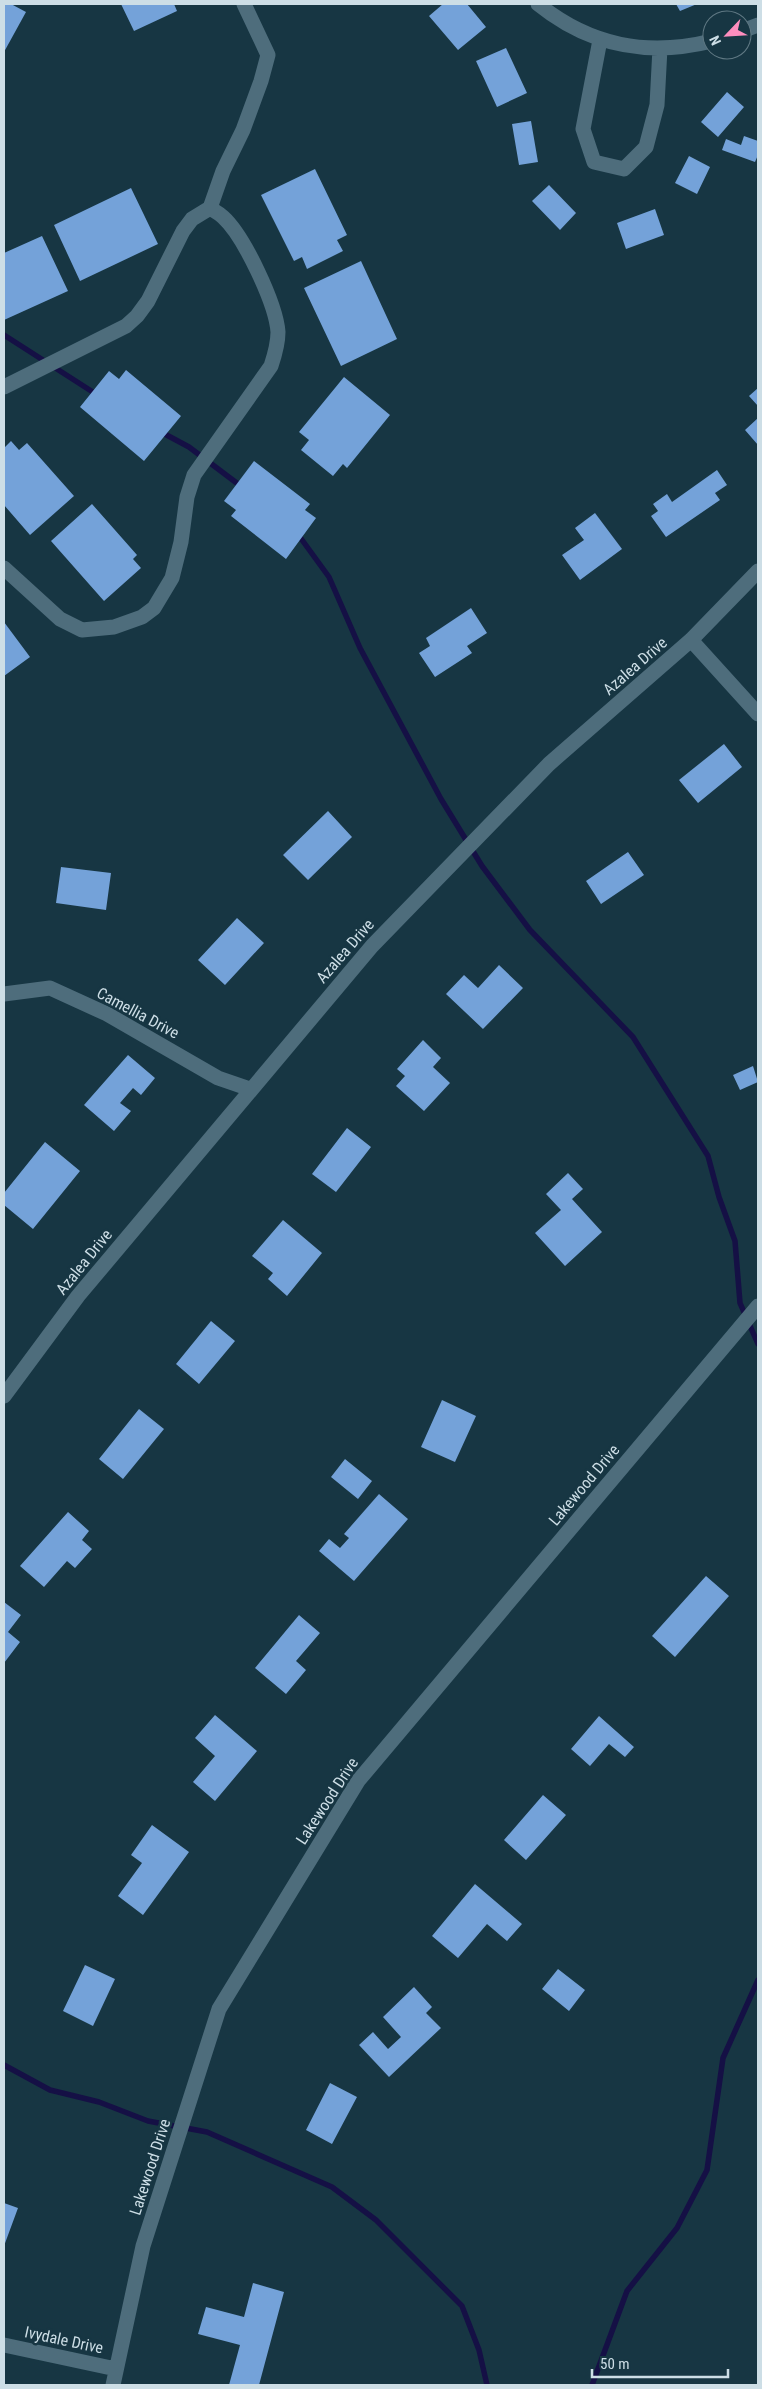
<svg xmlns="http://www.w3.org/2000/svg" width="762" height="2389" viewBox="0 0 762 2389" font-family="'Roboto Condensed',sans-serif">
<rect width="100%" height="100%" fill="#173643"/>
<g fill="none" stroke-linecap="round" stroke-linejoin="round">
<path stroke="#151045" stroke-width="5.5" d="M4,335L99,396
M161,432L189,447L242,487
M297,533L329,577L360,648L441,799L482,866L530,930L633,1037L708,1156L719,1197L735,1241L740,1303L758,1344
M4,2065L50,2090L99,2102L148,2121L207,2132L332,2187L376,2220L462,2306L479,2350L487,2385
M592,2385L627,2291L677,2228L707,2170L723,2058L758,1980"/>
</g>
<path fill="#74a2d9" d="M4,4H11L26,12L4,52Z
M121,4H174L177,11L134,31Z
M443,4H467L486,27L458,50L429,16Z
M676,4H697L680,11Z
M506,48L527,93L497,107L476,61Z
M727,92L744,107L718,137L701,122Z
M531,121L538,162L519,165L512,124Z
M744,136L758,141V155L755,162L722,150L726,139L741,145Z
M689,156L710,167L697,194L675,183Z
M315,169L347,235L337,240L343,251L307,269L302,257L294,261L261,195Z
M549,185L576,213L560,230L532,201Z
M131,188L158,244L80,281L54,225Z
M655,209L664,235L626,249L617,223Z
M42,236L68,291L4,320V253Z
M361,261L397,339L341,366L304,288Z
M126,370L181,416L144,461L80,407L109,371L119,379Z
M344,377L390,415L347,468L343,464L333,476L301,450L309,440L299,432Z
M758,388V406L749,396Z
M758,418V445L745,430Z
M11,441L19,450L27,443L74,496L30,535L4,505V448Z
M254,461L310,504L305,510L316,518L286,559L231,516L236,510L224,501Z
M717,470L727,485L715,493L720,500L666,537L651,516L658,511L653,504L667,494L672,502Z
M92,504L137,555L133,559L141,568L104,601L51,541Z
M595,513L622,549L580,580L562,555L584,540L575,528Z
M471,608L487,633L467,646L472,653L435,677L419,653L430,646L426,638Z
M4,622L30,657L4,676Z
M724,744L742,767L698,803L679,780Z
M328,811L352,837L308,880L283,855Z
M628,852L644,875L601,904L586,881Z
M61,867L111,873L106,910L56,903Z
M237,918L264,943L225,985L198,960Z
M499,965L523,988L483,1029L446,994L464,975L478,988Z
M423,1040L441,1058L433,1067L450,1083L424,1111L396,1086L405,1076L397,1069Z
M128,1055L155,1078L141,1095L133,1088L120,1103L131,1111L114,1131L84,1105Z
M753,1066L758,1082L740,1090L733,1075Z
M347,1128L371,1147L336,1192L312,1174Z
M45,1142L80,1171L33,1229L4,1205V1193Z
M568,1173L583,1189L572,1199L602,1232L565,1266L535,1233L561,1210L546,1194Z
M283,1220L322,1253L287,1296L268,1279L273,1273L252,1256Z
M211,1321L235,1341L199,1384L176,1364Z
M442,1400L476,1416L455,1462L421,1447Z
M139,1409L164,1429L123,1479L99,1459Z
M345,1459L372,1481L358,1499L331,1477Z
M379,1494L408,1519L354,1581L319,1551L329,1539L340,1548L349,1538L344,1534Z
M68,1512L89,1531L82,1540L92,1549L75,1568L67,1561L44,1587L20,1566Z
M706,1576L729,1596L675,1657L652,1636Z
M4,1602L21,1615L8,1632L20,1642L4,1663Z
M299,1615L320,1633L296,1661L306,1670L286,1694L255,1668Z
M215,1715L257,1751L215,1801L193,1782L215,1756L195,1738Z
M599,1716L634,1747L625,1757L609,1744L590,1766L571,1749Z
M543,1795L566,1815L526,1860L504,1840Z
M152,1825L189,1852L143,1915L118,1896L142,1863L131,1855Z
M475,1884L522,1924L507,1941L487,1924L458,1958L432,1936Z
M85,1965L115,1979L93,2026L63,2011Z
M558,1969L585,1990L569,2011L542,1989Z
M414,1987L432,2007L426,2013L441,2028L389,2077L359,2045L373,2032L388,2049L401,2037L383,2017Z
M330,2083L357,2097L332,2144L306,2130Z
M4,2203L18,2208L4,2246Z
M253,2283L284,2292L259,2385H229L240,2345L198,2334L206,2307L244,2317Z"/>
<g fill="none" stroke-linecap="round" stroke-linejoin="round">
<path stroke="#4e6d7c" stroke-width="15" d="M538,4C590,46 647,57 712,41
M742,31L758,25
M600,40L583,129L594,162L624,169L646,147L657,105L660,48
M4,387L126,326L137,316L148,301L183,231L192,219L210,208L223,171L243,130L261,81L268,55L244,4
M4,568L60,619L82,630L114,627L142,617L154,608L172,578L181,542L187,497L194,475L271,366C275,354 278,344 278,332C276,304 244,236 223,217C219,213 214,211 210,208
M691,640L758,714
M4,994L50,988L107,1014L218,1078L250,1089
M4,1396L78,1296L372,946L549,764L691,640L758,571
M4,2345L116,2369
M113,2385L143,2246L219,2009L358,1781L758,1306"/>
</g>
<g text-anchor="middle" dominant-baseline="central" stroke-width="5" stroke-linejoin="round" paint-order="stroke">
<g font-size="16" fill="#cddee6" stroke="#173643">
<text transform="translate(635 666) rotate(-41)">Azalea Drive</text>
<text transform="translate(345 951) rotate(-49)">Azalea Drive</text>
<text transform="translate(138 1013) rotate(28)">Camellia Drive</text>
<text transform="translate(84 1262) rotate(-51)">Azalea Drive</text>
<text transform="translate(584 1485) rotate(-50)">Lakewood Drive</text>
<text transform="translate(327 1801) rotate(-57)">Lakewood Drive</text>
<text transform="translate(150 2167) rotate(-72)">Lakewood Drive</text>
<text transform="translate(64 2340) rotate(12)">Ivydale Drive</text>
</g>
</g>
<rect width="762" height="2389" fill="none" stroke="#cddee6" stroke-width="10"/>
<g transform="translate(727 35) rotate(245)"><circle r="24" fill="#173643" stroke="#607984"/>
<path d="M0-4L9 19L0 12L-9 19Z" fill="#fd8ebe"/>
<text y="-8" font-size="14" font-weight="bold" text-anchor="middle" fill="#cddee6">N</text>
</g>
<path d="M592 2369v8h136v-8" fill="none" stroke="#cddee6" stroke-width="2.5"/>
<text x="600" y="2369" font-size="15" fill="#cddee6" stroke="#173643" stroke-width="4" paint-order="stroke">50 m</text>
</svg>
